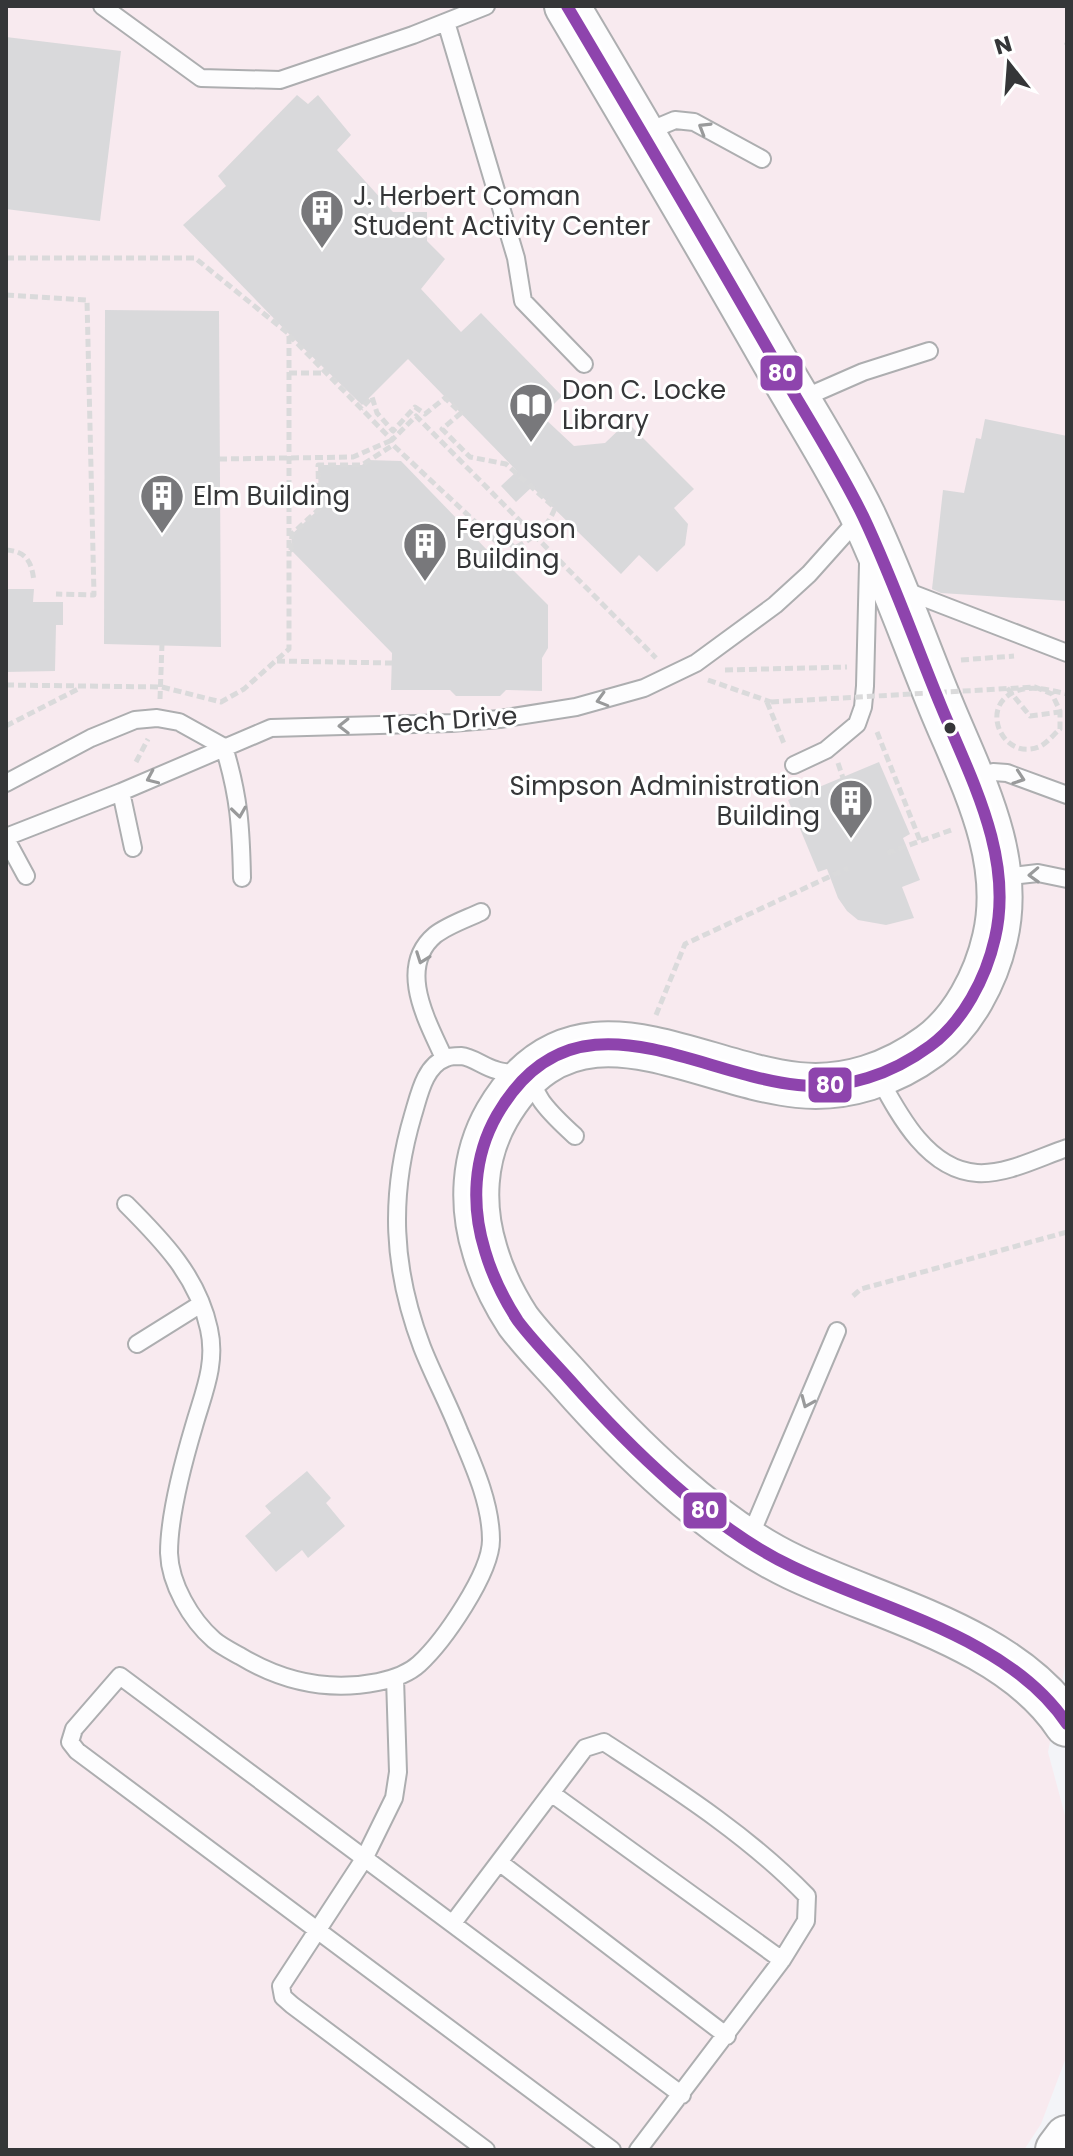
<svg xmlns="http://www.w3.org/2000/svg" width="1073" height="2156" viewBox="0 0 1073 2156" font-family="Poppins,sans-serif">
<rect width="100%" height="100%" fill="#f3f4f8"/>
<path fill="#f8eaef" d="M6,6H1067V1656L1048,1752L1067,1823V2055L1041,2124L1024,2150H6Z"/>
<path fill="#d9d9db" d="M6,37L121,51L100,221L6,209Z
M297,95L308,104L318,95L351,135L337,150L393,212H427V241L445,259L421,289L461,332L481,313L562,396L542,416L574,446L605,443L627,422L694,489L674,508L688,524L685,545L657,572L639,555L621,574L532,487L516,502L501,486L517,471L408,359L362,405L289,334L183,225L226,186L218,176Z
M105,310L219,311L221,647L104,644Z
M985,419L1067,436V601L941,593L932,589L943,490L964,493L976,438L981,439Z
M367,460L401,461L491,554L494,551L548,605V648L542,658V691L506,690L500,696H456L450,690H391L392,653L291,550L292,534L319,509L318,465H362Z
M6,589H34L33,602H63V625H56L55,671L6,672Z
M879,762L910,834L903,838L920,880L902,887L914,918L886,925L858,920L847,911L838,898L827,869L818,872L788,800Z
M307,1471L331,1498L326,1503L345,1526L308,1558L302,1550L276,1572L245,1536L271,1513L265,1506Z"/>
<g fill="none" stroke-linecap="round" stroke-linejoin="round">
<g stroke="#adaeb0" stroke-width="20">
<path id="lane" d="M102,6L201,78L280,80L413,35L486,6
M446,22L516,258L523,301L584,364
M644,133L675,120L694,122L762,159
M799,400L863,372L929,351
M901,589L1067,653
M224,747C239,796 241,827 242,878
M794,765L826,750L857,724L863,707L865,686L868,564
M972,779L993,772L1007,773L1067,795
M6,783L91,738L135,720L157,718L179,722L224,747
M121,792L133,848
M6,837L121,792L271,728L451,723L500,719L576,707L644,688L696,663L775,605L809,574L860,517
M6,839L26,876
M1002,877L1038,873L1067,879
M444,1058C428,1022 396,968 435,935C448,925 466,919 481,912
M879,1078C899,1115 928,1170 977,1173C1006,1175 1040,1157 1067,1148
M126,1204C163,1241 198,1277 209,1329C217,1364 203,1394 194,1426C183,1463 169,1515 169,1553C170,1584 191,1620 214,1640C221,1646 231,1651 240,1656C283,1682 328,1692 378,1682C393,1679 408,1674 419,1664C444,1641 491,1573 491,1540C491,1503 473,1464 459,1431C448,1403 433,1375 422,1347C392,1268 389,1196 413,1115C419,1096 424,1066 446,1058C450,1056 457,1056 461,1056C473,1057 484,1067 496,1070C504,1073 519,1073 526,1078C533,1083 538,1097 543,1103C552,1115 564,1126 575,1136
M137,1344L201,1304
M749,1539L837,1331
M395,1678L398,1772L394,1798L364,1859L281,1986L283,1997L292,2005L486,2150
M551,1793L782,1960
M499,1862L727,2036
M453,1923L585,1748L604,1742C674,1788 748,1835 807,1896L806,1921L782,1960L638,2150
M612,2150L77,1751L70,1742L74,1729L120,1676L682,2095"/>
</g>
<g stroke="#adaeb0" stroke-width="48">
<path id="secondary" d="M567,6C637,124 706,241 774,360C804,412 837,463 863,516C892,577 915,643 941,706C971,779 1014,857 995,938C986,978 963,1022 930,1046C892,1074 846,1090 798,1085C692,1074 573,983 497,1115C473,1157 471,1206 485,1251C492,1275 505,1301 518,1321C533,1341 552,1360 569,1379C628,1446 712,1529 793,1567C883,1610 1010,1638 1067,1724
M1058,2150L1067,2138"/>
</g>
<path stroke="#dadadb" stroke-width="5" stroke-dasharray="8 4" stroke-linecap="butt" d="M1065,42L1067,43
M6,258H195L289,334V551L291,550L292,534L319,509L318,465H362L393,445L500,545L505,539L515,548C534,537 547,529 555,508L506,464L470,457L442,429L461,413L445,398L425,414L415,407L393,431L377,413L372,397L361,409
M6,295L87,300L94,595L56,594
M289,335L392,440L416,416L656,658
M289,373H326
M219,459L353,457L392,440
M6,550C27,551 32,563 34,582
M961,660L1014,656
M277,661L392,663
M725,670L847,667
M708,680L771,702
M6,685L162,687L221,702L244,689L289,649V551
M1007,688L1030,716L1067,711
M160,699L162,644
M767,702L785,746
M6,726L80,688
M877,732L921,843
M136,762L148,739
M838,763L843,778
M887,853L954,829
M656,1015L685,944L848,868
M853,1296L861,1289L883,1283L1067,1232"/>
<use href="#lane" stroke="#fdfdfe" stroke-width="16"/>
<use href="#secondary" stroke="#fdfdfe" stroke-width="44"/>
<path stroke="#dadadb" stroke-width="5" stroke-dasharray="8 4" stroke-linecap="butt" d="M771,702L1035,687L1052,694L1060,711V729C1054,734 1048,742 1041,746C1005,763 979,710 1012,693C1029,684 1050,690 1067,694"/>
<g stroke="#fff" stroke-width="18">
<path id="bus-1" d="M567,6C637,124 706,241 774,360C804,412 837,463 863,516C892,577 915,643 941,706C971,779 1014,857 995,938C986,978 963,1022 930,1046C892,1074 846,1090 798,1085C692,1074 573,983 497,1115C473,1157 471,1206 485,1251C492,1275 505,1301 518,1321C533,1341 552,1360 569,1379C628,1446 712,1529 793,1567C883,1610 1010,1638 1067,1724"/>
</g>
<use href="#bus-1" stroke="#8e44ad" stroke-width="12"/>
</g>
<defs><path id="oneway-chevron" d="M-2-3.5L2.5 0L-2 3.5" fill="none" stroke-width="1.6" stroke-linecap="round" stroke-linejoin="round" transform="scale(2)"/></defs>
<g stroke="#999a9b">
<use href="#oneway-chevron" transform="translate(704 128) rotate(-149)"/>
<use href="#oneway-chevron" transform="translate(602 700) rotate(164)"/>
<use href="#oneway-chevron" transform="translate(344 726) rotate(179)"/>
<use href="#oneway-chevron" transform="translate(152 778) rotate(156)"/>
<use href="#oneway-chevron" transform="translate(1019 778) rotate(19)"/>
<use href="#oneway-chevron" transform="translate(239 812) rotate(82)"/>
<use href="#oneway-chevron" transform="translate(1034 875) rotate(178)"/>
<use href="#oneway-chevron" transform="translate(422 958) rotate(110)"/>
<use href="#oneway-chevron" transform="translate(807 1402) rotate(113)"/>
</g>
<defs>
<g id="building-pin" transform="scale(2.3)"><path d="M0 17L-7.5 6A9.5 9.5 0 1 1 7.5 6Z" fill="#78787b" stroke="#fff"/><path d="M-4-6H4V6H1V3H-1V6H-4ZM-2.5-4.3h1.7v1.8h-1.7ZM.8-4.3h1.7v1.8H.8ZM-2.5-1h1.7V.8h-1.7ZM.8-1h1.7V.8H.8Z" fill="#fff"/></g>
<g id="library-pin" transform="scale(2.3)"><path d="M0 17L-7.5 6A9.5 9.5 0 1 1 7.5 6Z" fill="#78787b" stroke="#fff"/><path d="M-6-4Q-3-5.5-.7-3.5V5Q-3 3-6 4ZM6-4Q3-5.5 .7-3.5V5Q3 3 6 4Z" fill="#fff"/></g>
</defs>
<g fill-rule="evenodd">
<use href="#building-pin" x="322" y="211"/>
<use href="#library-pin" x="531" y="405"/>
<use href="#building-pin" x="162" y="496"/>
<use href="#building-pin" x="425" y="544"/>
<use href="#building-pin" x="851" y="801"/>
</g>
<circle fill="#353638" stroke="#fff" stroke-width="3" cx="950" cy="728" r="7"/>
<g text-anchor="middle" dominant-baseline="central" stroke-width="6" stroke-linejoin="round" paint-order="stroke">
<g font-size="26" fill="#353638" stroke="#fff" text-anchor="start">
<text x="353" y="196">J. Herbert Coman<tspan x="353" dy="30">Student Activity Center</tspan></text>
<text x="562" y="390">Don C. Locke<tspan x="562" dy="30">Library</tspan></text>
<text x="193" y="496">Elm Building</text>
<text x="456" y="529">Ferguson<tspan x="456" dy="30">Building</tspan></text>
<text x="820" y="786" text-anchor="end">Simpson Administration<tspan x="820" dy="30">Building</tspan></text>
</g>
<g font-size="26" fill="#353638" stroke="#fff">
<text transform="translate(450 720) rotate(-4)">Tech Drive</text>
</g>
</g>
<g stroke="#fff" stroke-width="3">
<rect x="759" y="354" width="45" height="38" rx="8" fill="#8e44ad"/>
<rect x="807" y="1066" width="46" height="38" rx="8" fill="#8e44ad"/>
<rect x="682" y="1491" width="46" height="39" rx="8" fill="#8e44ad"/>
</g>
<g font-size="22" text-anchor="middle" font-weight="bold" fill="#fff">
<text x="782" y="381">80</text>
<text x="830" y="1093">80</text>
<text x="705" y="1518">80</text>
</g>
<rect width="1073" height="2156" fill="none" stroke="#353638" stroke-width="16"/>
<g transform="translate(1009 64) rotate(343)" stroke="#ffffff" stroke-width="6" paint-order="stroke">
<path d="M0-6L14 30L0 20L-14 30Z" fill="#353638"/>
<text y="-12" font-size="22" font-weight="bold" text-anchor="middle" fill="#353638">N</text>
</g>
</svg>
